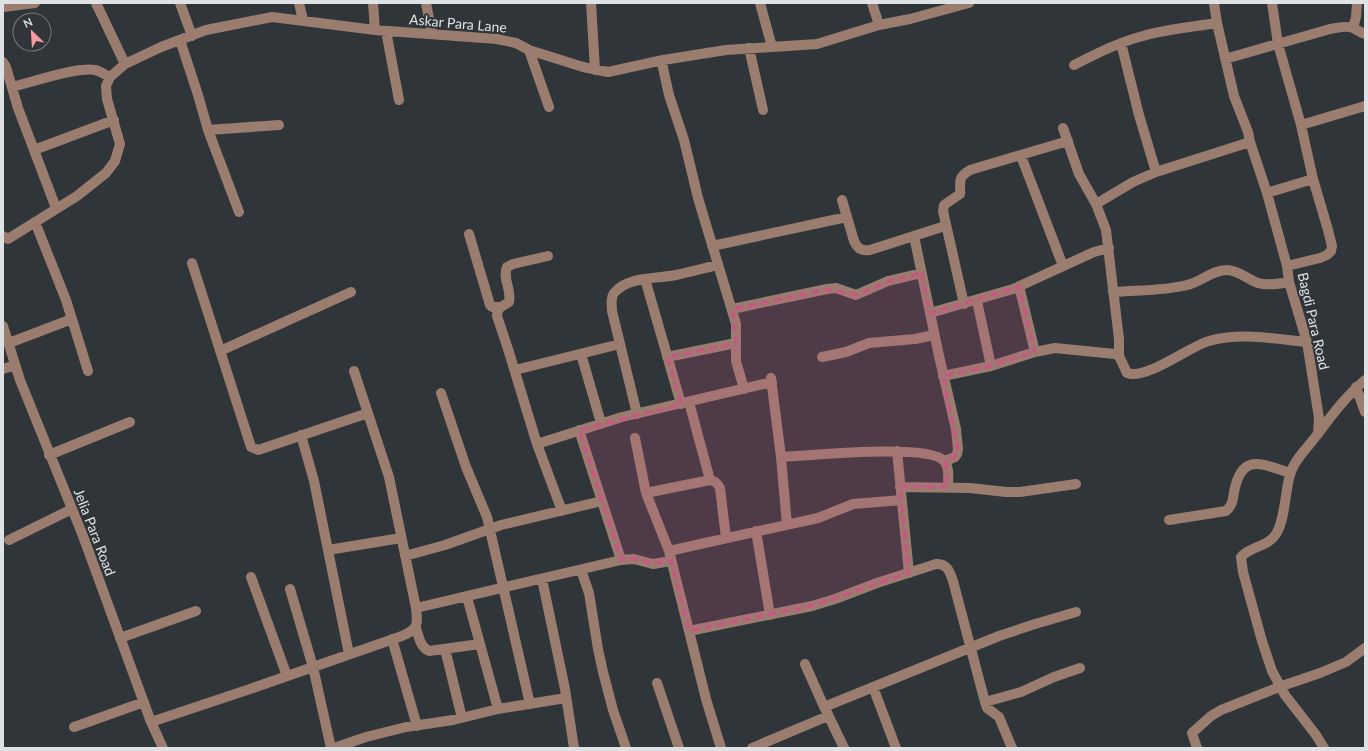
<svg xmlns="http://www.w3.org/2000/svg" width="1368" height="751" viewBox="0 0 1368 751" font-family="Lato,sans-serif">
<rect width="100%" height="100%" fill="#303539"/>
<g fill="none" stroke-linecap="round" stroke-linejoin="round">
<path stroke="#9a7d6f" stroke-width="10" d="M96,3L125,64
M180,3L192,36
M299,3L303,20
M373,3L375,30
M426,3L432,34
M591,3L595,70
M760,3L772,47
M872,3L879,25
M1214,3L1217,23L1234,96L1248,132L1250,142L1267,193L1287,266L1289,282L1307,342L1319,418L1318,434
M1272,3L1278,44L1301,125
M3,7L35,3
M1353,28L1356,17L1357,3
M386,31L399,100
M180,40L198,95L208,130L239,212
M1121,43L1139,115L1156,172
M749,48L763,110
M529,50L549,107
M1225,59L1330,29C1337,28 1346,25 1353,28C1357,30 1360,32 1365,34
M663,60V68L669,95L684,140L698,198L736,324V361L744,389
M3,62L6,67L18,108L56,208
M1074,65C1096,54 1119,42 1143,36C1167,29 1192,27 1217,23
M12,87C33,82 76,67 95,70C100,71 105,75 110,77
M1063,128L1079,174L1096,204L1106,230L1119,339V356
M208,130L279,125
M34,150L114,120
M1021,156L1063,266
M1267,193L1313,179L1301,125L1365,106
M842,200L854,241C858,249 861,251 870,250L945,226
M1096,204L1133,182L1156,172L1250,142
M35,222L66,300L88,371
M469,234L490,305L492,307H499
M3,236L8,239L77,196L106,173L115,161L120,144L107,99L106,86L110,77L125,64L161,47L206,30L272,17L375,30L497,39L516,43L529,50L583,67L608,72L663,60L726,50L817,44L879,25L910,19L969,3
M914,236L939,356L956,429L958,449L957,454L955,457L945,461
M712,246L847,217
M548,256L513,264L507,267C502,279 512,289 509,302C502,307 497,307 497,316L508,349L537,444L562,511
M192,263L251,447L258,450L368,413
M1287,266L1320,258L1327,255L1331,251L1332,246L1328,230L1313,179
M645,279L681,404
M1019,286L1035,352
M1113,292C1137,290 1164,291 1187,285C1201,282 1212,270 1227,270C1240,271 1247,279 1258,283C1268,286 1279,284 1289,282
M977,301L991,366
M964,304L943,211L944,205L960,194C961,181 957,178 970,170L1068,141
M732,309L827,289L836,288L856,295L888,281L922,273
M930,313L1013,289L1094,252L1109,248
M3,326L20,380L83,536L151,722L163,748
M9,343L72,319
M220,351L351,292
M581,354L601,423
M667,357L736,343
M822,357L846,352L869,343L915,339L934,335
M3,369L15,365
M515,370L620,344
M943,376L991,366L1035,352L1055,348L1115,354L1119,356L1127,373C1147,380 1188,347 1209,341C1240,332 1275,339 1307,342
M771,378L781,457L787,525
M1356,387L1365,412
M441,393L466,467L487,517L530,704
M689,402L710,480
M637,414L612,311C612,305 610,298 614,293C628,276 657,279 676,275C690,272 704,268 718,265
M579,430L621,560
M301,435L314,481L349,654
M635,438L646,493L669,551L706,699L721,748
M537,444L622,417L772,382
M897,451L909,573
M49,455L130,422
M781,457C808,456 929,443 944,461C950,467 948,479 948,487
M900,487L970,488L1006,492H1020L1076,484
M646,493L710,480C715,481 717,483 720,488L726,538
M1169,520L1226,511C1232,506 1233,500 1234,492C1242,452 1261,464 1290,473
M756,531L770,615
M9,540L72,509
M328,550L401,538
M669,551L818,518L853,504L902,500
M405,556L445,545L501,525L602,501
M581,570L589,593L598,649L603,672L613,710L626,748
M251,577L287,676
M542,579L565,689L574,748
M290,589L313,667L331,748
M467,597L498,709
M416,608L621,560L634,559L653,564L671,561
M416,628C419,637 420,647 429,651L480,644
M689,631L812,606L835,599L877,583L936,564C947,563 950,572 953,581L985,702L987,708L999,717L1012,748
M120,638L196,611
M392,639L417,726
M445,649L462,718
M805,664L821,700L844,748
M657,683L679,748
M873,687L896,748
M985,702L1021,692L1054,677L1080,668
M824,707L999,636L1035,624L1076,612
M151,722L250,689L402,636C418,629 418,626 416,608L389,477L354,371
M74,727L144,702
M334,748L366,737L406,727L453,720L498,709L566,698
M752,748L828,716
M1197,748L1192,733L1211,716L1221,710L1279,687L1320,673L1346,662L1365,648
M1324,748L1316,735L1285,695L1272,671L1262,641L1243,572L1241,557C1251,546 1268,547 1276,534C1285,521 1285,491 1290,475C1294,460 1308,447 1317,435C1332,415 1346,396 1365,380"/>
</g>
<path fill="#cb5584" fill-opacity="0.2" stroke="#cb5584" stroke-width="3" stroke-dasharray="8 5" stroke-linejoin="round" d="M922,273L930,313L1019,286L1035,352L991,366L943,376L958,449L955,457L946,462L948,487H900L909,573L812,606L689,631L671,561L653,564L634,559L621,560L579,430L681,404L667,357L736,343L732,309L827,289L856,295L888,281Z"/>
<g text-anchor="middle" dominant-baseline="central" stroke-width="4" stroke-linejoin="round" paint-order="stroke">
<g font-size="14" fill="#dfe2e5" stroke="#303539">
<text transform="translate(458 23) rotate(5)">Askar Para Lane</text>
<text transform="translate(1314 321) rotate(77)">Bagdi Para Road</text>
<text transform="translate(95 532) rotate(69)">Jelia Para Road</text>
</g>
</g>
<rect width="1368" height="751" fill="none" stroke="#dfe2e5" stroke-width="8"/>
<g transform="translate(32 32) rotate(335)"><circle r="19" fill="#303539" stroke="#767a7e"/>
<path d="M0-3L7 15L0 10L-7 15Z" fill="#f59b9d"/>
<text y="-6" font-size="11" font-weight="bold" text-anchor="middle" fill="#dfe2e5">N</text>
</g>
</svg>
